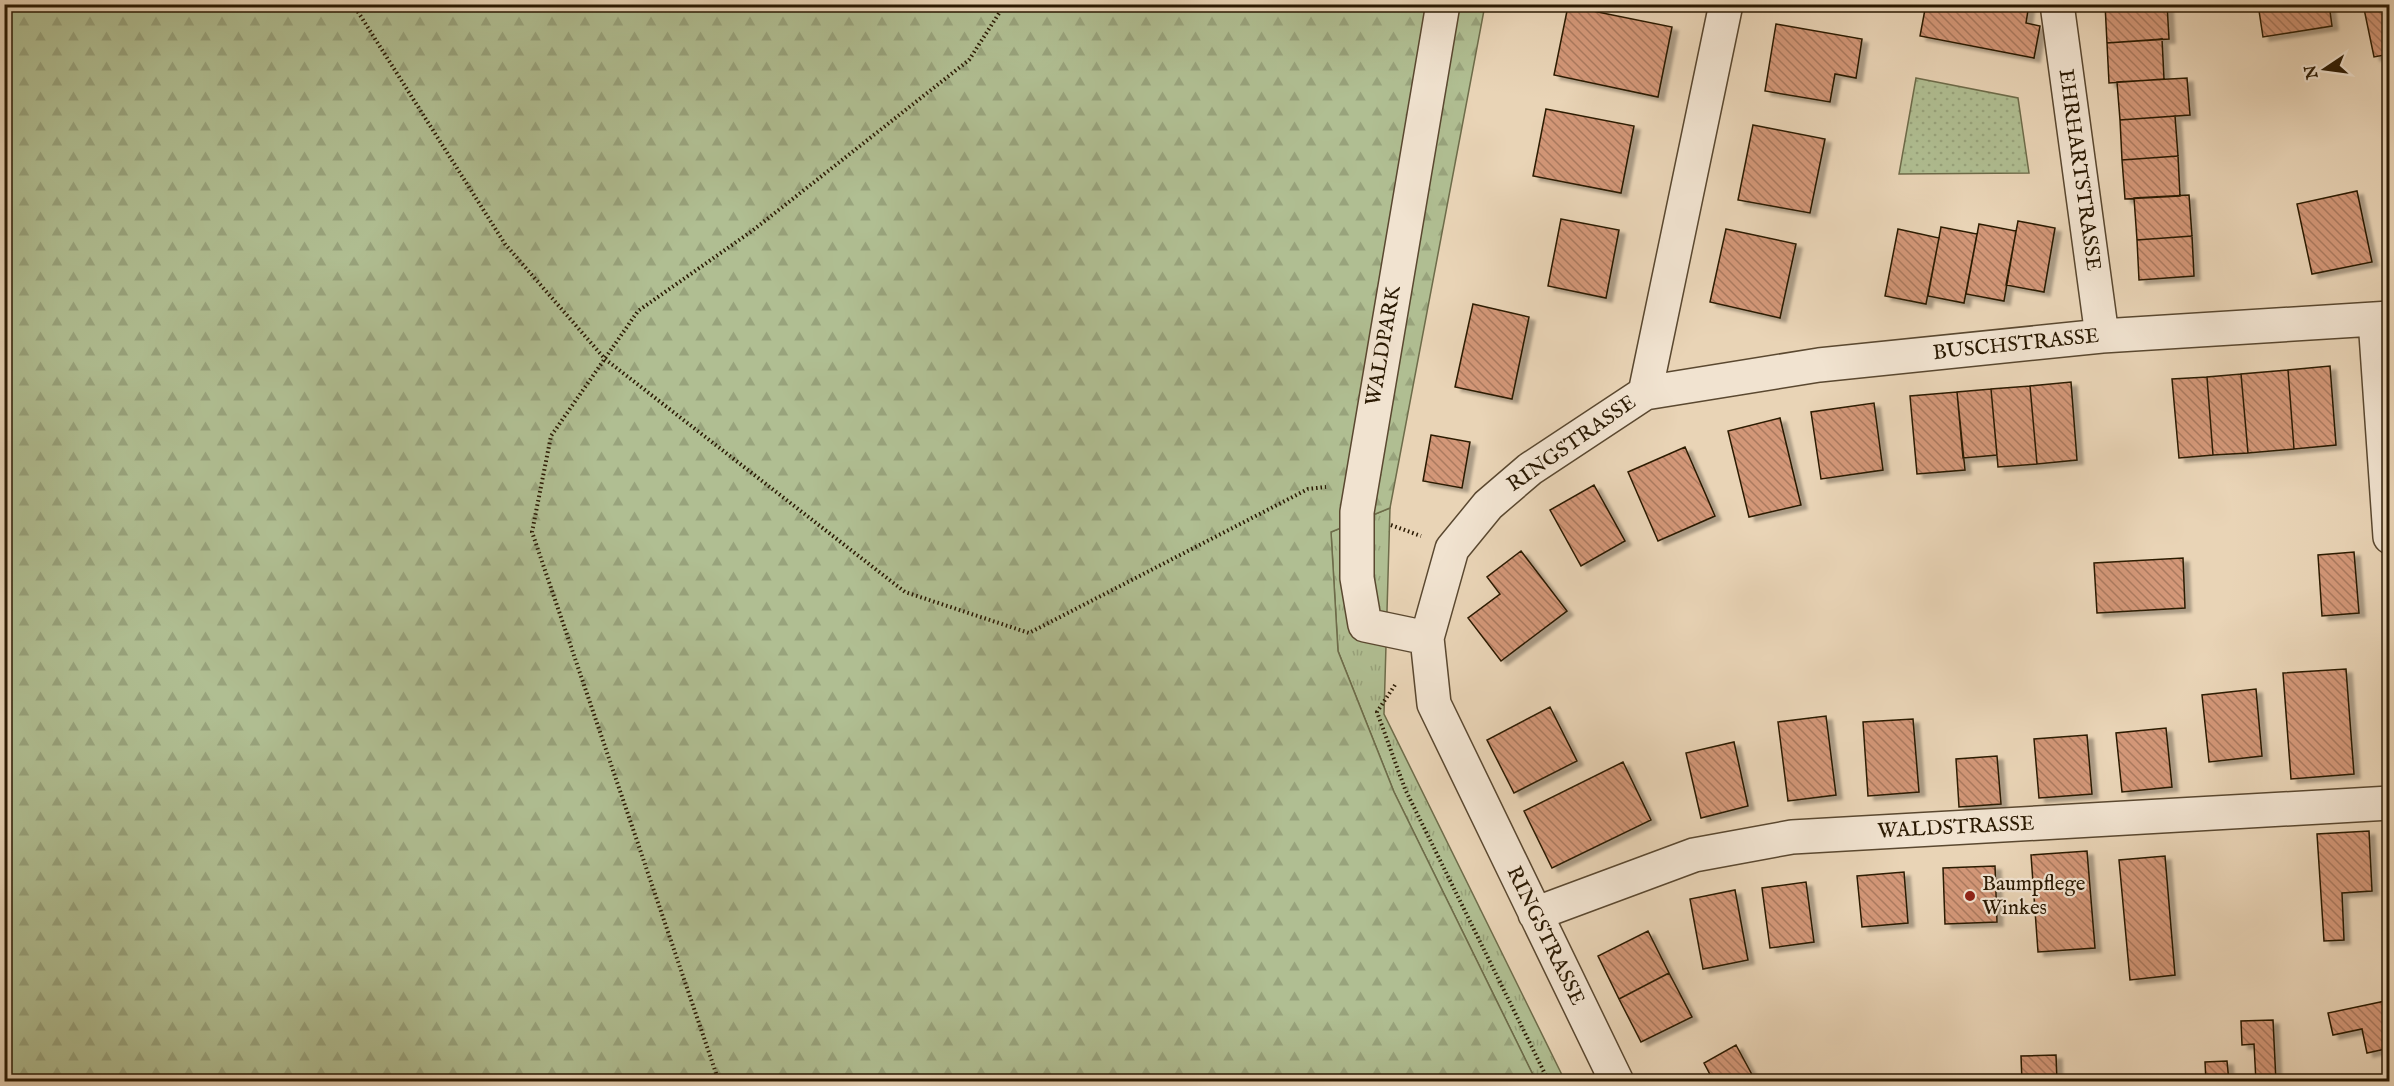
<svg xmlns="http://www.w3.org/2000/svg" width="2394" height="1086" viewBox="0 0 2394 1086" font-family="'IM FELL English',serif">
<defs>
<pattern id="grass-tufts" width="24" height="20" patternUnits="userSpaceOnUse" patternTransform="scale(1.5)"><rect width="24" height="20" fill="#b0be92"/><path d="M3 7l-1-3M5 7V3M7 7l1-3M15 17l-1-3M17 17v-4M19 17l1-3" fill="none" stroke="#98a37c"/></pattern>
<pattern id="forest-firs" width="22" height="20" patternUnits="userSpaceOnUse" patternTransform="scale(1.5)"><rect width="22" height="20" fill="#b0be92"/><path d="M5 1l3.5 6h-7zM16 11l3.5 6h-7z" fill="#98a37c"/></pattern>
<pattern id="park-dots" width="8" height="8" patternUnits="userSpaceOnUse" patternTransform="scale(1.5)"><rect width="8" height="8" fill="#b0be92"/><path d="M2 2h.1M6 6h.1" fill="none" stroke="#98a37c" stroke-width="1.8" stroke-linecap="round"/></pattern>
<pattern id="building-back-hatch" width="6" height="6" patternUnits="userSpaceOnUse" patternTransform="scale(1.5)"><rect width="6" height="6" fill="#d39778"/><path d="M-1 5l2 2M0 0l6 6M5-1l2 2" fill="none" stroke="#ab7a60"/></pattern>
<filter id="shadow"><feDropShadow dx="6" dy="4" stdDeviation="1.5" flood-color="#0004"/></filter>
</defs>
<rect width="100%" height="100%" fill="#e9d4b6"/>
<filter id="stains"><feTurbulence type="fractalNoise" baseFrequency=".00333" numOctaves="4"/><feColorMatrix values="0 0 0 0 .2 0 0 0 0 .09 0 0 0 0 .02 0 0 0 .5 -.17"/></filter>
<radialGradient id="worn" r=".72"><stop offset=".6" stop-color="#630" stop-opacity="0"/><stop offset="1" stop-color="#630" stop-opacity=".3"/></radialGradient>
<path fill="url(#grass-tufts)" stroke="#6e6c4a" stroke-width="1.5" d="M1390,508L1384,714L1565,1081H1536L1394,792L1338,651L1331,532Z"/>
<path fill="url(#forest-firs)" stroke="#6e6c4a" stroke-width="1.5" d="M5,5H1485L1390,508L1331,532L1338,651L1394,792L1536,1081L5,1082Z"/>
<path fill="url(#park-dots)" stroke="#6e6c4a" stroke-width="1.5" d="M1916,78L2018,98L2029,173L1899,174Z"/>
<path fill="url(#building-back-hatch)" stroke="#2b1a03" stroke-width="1.5" filter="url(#shadow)" d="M1926,4H2029L2026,23L2040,26L2034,58L1920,36Z
M2105,4H2167L2169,39L2107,43Z
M2258,4H2329L2332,26L2263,37Z
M2363,4H2390V54L2374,57Z
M1568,6L1672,27L1658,97L1554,75Z
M1776,24L1862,39L1856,78L1835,74L1830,102L1765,91Z
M2162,39L2164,79L2109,83L2107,43Z
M2187,78L2190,115L2120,120L2117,82Z
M1546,109L1634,126L1621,193L1533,176Z
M2175,116L2178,156L2122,160L2120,120Z
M1753,125L1825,139L1810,213L1738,200Z
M2178,156L2180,196L2125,199L2122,160Z
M2357,191L2372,262L2312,274L2297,204Z
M2189,195L2192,236L2137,240L2134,198Z
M1561,219L1619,230L1606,298L1548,286Z
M2018,221L2055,228L2044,292L2006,285Z
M1979,224L2016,231L2004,301L1966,294Z
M1941,227L1977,234L1964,303L1928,296Z
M1726,229L1796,244L1780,318L1710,302Z
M1898,229L1939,238L1926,304L1885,296Z
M2192,236L2194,276L2139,280L2137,240Z
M1473,304L1529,317L1512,399L1455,387Z
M2330,366L2336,445L2294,449L2288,370Z
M2288,370L2294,449L2248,453L2241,374Z
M2241,374L2248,453L2213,455L2207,377Z
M2207,377L2213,455L2179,458L2172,379Z
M2071,382L2077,460L2037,464L2030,386Z
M2030,386L2037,464L1998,467L1991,389Z
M1991,389L1997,455L1963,458L1957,392Z
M1957,392L1965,470L1917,474L1910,396Z
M1874,403L1883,470L1821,479L1811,412Z
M1780,418L1801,505L1749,517L1728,431Z
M1431,435L1470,442L1462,488L1423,481Z
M1685,447L1715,516L1658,541L1628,472Z
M1594,485L1625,541L1581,566L1550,510Z
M1521,551L1567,611L1501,661L1468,618L1500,594L1487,577Z
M2354,552L2359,613L2322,616L2318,555Z
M2183,558L2185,608L2097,613L2094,563Z
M2346,669L2354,774L2291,779L2283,673Z
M2256,689L2262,756L2209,762L2202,695Z
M1550,707L1577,761L1514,793L1487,740Z
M1826,716L1836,795L1788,801L1778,722Z
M1913,719L1919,792L1868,796L1863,722Z
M2166,728L2172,787L2122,792L2116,733Z
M2087,735L2092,794L2039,798L2034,739Z
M1734,742L1748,806L1701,818L1686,753Z
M1997,756L2001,804L1959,807L1956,759Z
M1623,762L1651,820L1552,868L1524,811Z
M2369,831L2372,891L2342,893L2344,940L2324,941L2317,834Z
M2087,851L2095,948L2038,952L2031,855Z
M2165,856L2175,975L2130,980L2119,860Z
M1995,866L1997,922L1945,924L1943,868Z
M1904,872L1908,923L1862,927L1857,876Z
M1806,882L1814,942L1770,948L1762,888Z
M1735,890L1748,960L1703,969L1690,899Z
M1648,931L1669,973L1619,999L1598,956Z
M1669,973L1692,1017L1641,1042L1619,999Z
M2390,1000V1048L2367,1053L2362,1029L2333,1035L2328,1013Z
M2273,1020L2276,1082H2256L2254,1044L2242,1045L2241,1021Z
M1736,1045L1756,1082H1714L1704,1063Z
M2056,1055L2057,1082H2022L2021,1056Z
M2227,1061L2229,1082H2206L2205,1062Z"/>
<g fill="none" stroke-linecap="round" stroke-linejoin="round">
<g stroke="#5a4830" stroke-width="36">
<path id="minor" d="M2057,4L2102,336
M2375,319L2390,537
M1645,393L1819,365L2102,336L2390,318
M1427,638L1365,625L1357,578V512L1443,4
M1535,914L1694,855L1792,837L2390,803
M1617,1082L1434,704L1427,638L1452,549L1488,505L1530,469L1645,393L1726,4"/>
</g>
<path stroke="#2b1a03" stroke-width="4" stroke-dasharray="1.5 3" stroke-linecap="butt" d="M353,4L505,244L605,359L905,592L1029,633L1308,489L1326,487
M1391,525L1421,536
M1395,685L1377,712L1405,789L1549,1082
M719,1082L532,532L551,436L638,311L752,231L969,60L1005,4"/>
<use href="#minor" stroke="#f1e3d0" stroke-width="33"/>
</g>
<circle fill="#8f2418" stroke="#f1e3d0" stroke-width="2" cx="1970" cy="896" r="6"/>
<g text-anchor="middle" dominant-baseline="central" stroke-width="4.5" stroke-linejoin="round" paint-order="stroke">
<g font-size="21" fill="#2b1a03" stroke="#f1e3d0">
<text transform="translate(2079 170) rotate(82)">EHRHARTSTRASSE</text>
<text transform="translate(2016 345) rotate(-6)">BUSCHSTRASSE</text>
<text transform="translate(1384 346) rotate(-80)">WALDPARK</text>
<text transform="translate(1572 444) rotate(-35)">RINGSTRASSE</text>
<text transform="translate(1956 828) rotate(-3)">WALDSTRASSE</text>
<text transform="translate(1545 936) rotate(64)">RINGSTRASSE</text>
</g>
<g font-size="21" fill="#2b1a03" stroke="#f1e3d0" text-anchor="start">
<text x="1982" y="884">Baumpflege<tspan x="1982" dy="24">Winkes</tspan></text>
</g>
</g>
<rect width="2394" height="1086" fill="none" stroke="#e9d4b6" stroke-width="24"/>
<rect x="6" y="6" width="2382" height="1074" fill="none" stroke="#2b1a03" stroke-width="3"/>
<rect x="12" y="12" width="2370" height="1062" fill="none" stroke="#2b1a03" stroke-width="1.5"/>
<g transform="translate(2325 69) rotate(257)" stroke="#f1e3d0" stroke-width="4.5" paint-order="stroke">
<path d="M0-4.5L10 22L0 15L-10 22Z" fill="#2b1a03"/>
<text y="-9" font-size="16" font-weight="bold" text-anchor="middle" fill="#2b1a03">N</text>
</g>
<rect width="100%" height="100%" filter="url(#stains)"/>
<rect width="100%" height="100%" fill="url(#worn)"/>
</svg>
